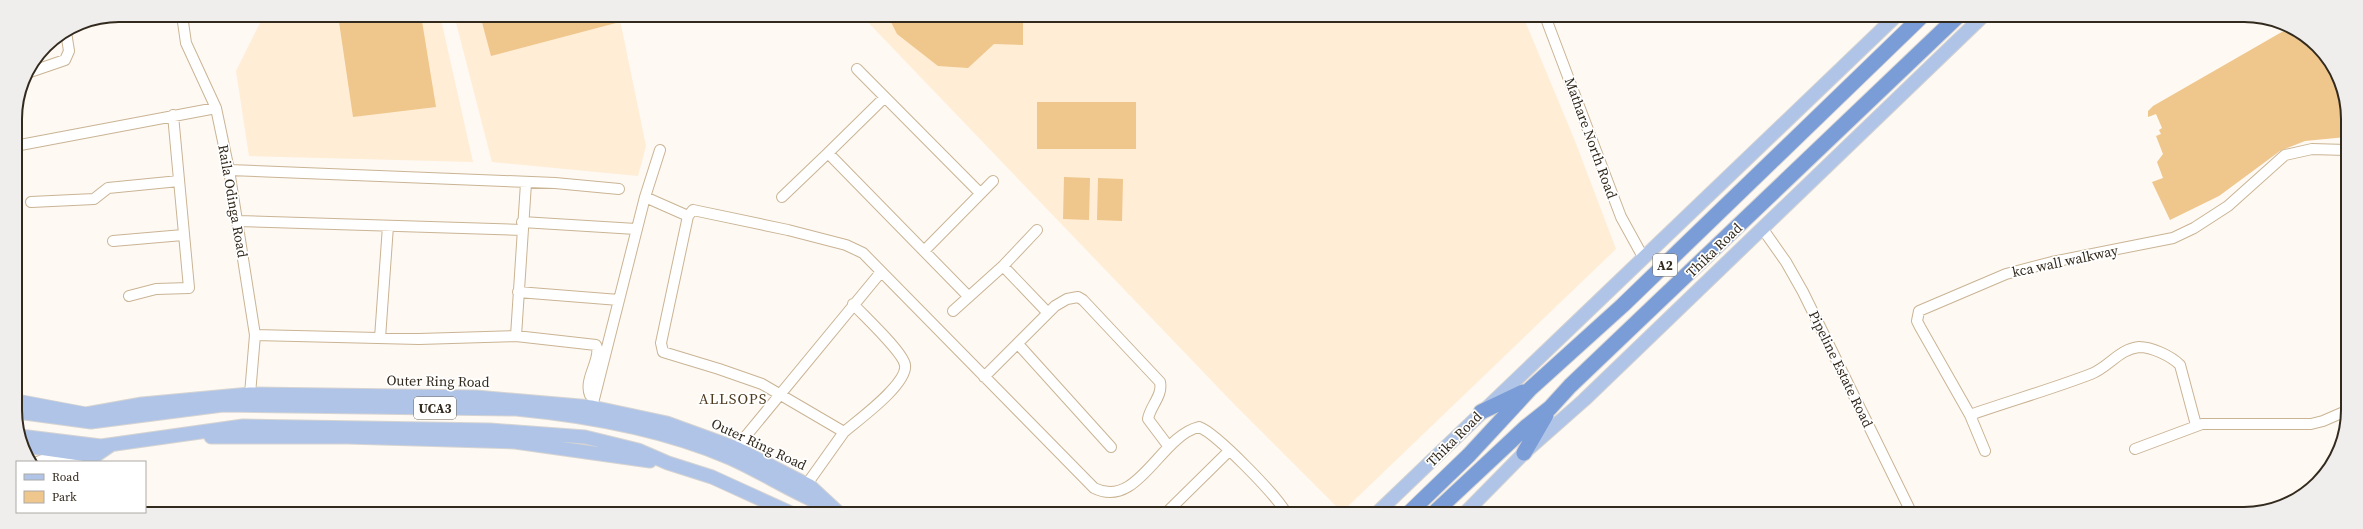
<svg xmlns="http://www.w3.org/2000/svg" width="2363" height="529" viewBox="0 0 2363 529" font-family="'Source Serif 4',serif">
<rect width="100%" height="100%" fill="#fef9f3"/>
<path fill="#ffedd6" d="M264,15H440L473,162L249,156L236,71Z
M454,15H619L646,146L638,176L492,162Z
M862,16H1523L1575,141L1616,249L1342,512L1233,403Z"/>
<path fill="#efc68b" d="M338,15H421L436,107L353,117Z
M480,15H614L616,23L491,56Z
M888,16H1023V45L994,44L968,68L938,66L897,34Z
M2287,29L2317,45L2346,99V137L2305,141L2280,151L2219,196L2170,220L2152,182L2163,178L2157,162L2163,154L2156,136L2161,134L2159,130L2162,128L2156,114L2148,117V111L2153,106Z
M1037,102H1136V149H1037Z
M1064,177L1090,178L1089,220L1063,219Z
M1098,178L1123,179L1122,221L1097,220Z"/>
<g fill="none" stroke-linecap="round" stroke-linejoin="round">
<g stroke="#cab494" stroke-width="12">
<path id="minor" d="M182,15L186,43L216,108L229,170L255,335L250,394
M1545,16L1621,217L1643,257
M857,69L980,193
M27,73L65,60L69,51L66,32
M884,98L828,153L968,296
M15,146L216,108
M229,170L555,183L619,189
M645,197L688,216
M782,197L828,153
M31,202L94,199L108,188L179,181
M237,221L522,230
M522,222L636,229
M1762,228L1786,262L1803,292L1912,514
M113,241L183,235
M925,250L993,181
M1003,266L1047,312
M518,292L619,300
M129,296L156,289L189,288L173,115
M953,311L1003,266L1037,230
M255,335L419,339L516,336L596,345C603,357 583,379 590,395L594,398
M516,336L526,183
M380,338L388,226
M1018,344L1111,447
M984,377L1055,306L1067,299L1078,297L1083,300L1160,382C1163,396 1150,406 1148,419L1169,447
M593,403L645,197L660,150
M1970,415C2010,401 2052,389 2091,374C2109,367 2119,349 2139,347C2152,347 2171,356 2180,365L2196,425
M844,432C858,420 908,384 905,365C903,352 864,316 853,304
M736,448L881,272
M2135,449L2202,424H2311L2323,421L2346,411
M1985,451L1970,415L1920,327L1917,321L1919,311L2006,274L2052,262L2173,238L2194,228L2228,206L2285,155L2312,149L2346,150
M37,462L46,459L94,462
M807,484L844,432L762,384L719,369L663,352L661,343L688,216L693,210L788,230L846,245L863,253L1094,488C1138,510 1160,436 1199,427C1216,433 1277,496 1286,513
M1166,513L1229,451"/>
</g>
<g stroke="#d6d4d2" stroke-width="15">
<path id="major" d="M17,401L86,414L142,404L250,394L476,397L592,407L667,423L736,448L810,486L839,513
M17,412L91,422L223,405L516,409C589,416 663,429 730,458C764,473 796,495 831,508
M20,436L101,446L243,426L490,430L585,437L638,450L668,463L712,477L791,513
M211,437H347L515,442L650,461
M25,446L95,456L111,445
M1377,513L1895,17
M1465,513L1524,453L1584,400L1982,17"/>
</g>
<g stroke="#d6d4d2" stroke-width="17">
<path id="highway" d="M1481,412L1523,392
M1524,453L1546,415
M1409,513L1469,455L1530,389L1623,305L1921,17
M1434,513L1526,427L1550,408L1570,386L1957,17"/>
</g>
<use href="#minor" stroke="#fff" stroke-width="10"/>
<use href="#major" stroke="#afc4e7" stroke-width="13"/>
<use href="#highway" stroke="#7a9cd7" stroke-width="15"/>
</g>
<g text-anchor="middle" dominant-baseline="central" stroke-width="3.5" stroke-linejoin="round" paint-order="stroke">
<g fill="#fff" stroke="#706a62" stroke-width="1">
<rect x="1653" y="254" width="24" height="22" rx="3"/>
<rect x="414" y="397" width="42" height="22" rx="3"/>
</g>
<g font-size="13" font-weight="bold" fill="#332a1e">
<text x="1665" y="265">A2</text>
<text x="435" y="408">UCA3</text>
</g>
<g font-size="14" fill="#332a1e" stroke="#fff">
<text transform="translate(1591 138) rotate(70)">Mathare North Road</text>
<text transform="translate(233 201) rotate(80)">Raila Odinga Road</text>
<text transform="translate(1714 250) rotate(-44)">Thika Road</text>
<text transform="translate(2065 261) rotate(-12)">kca wall walkway</text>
<text transform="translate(1841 369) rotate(64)">Pipeline Estate Road</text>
<text transform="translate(438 381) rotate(1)">Outer Ring Road</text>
<text transform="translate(1454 439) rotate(-45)">Thika Road</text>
<text transform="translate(759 444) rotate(25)">Outer Ring Road</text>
</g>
<g font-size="15" letter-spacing="1" fill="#4e3c20" stroke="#fff">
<text x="733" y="398">ALLSOPS</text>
</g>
</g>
<path d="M0 0H2363V529H0ZM119 22H2244A97 97 0 0 1 2341 119V410A97 97 0 0 1 2244 507H119A97 97 0 0 1 22 410V119A97 97 0 0 1 119 22Z" fill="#efeeed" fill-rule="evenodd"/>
<path fill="none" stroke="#332a1e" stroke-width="2" d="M119 22H2244A97 97 0 0 1 2341 119V410A97 97 0 0 1 2244 507H119A97 97 0 0 1 22 410V119A97 97 0 0 1 119 22Z"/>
<rect x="16" y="461" width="130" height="52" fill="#ffffff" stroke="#adaaa5"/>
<rect x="24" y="474" width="20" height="6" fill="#afc4e7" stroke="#adaaa5"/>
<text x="52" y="481" font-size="12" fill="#332a1e">Road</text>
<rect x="24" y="491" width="20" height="12" fill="#efc68b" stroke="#adaaa5"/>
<text x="52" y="501" font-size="12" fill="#332a1e">Park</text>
</svg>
